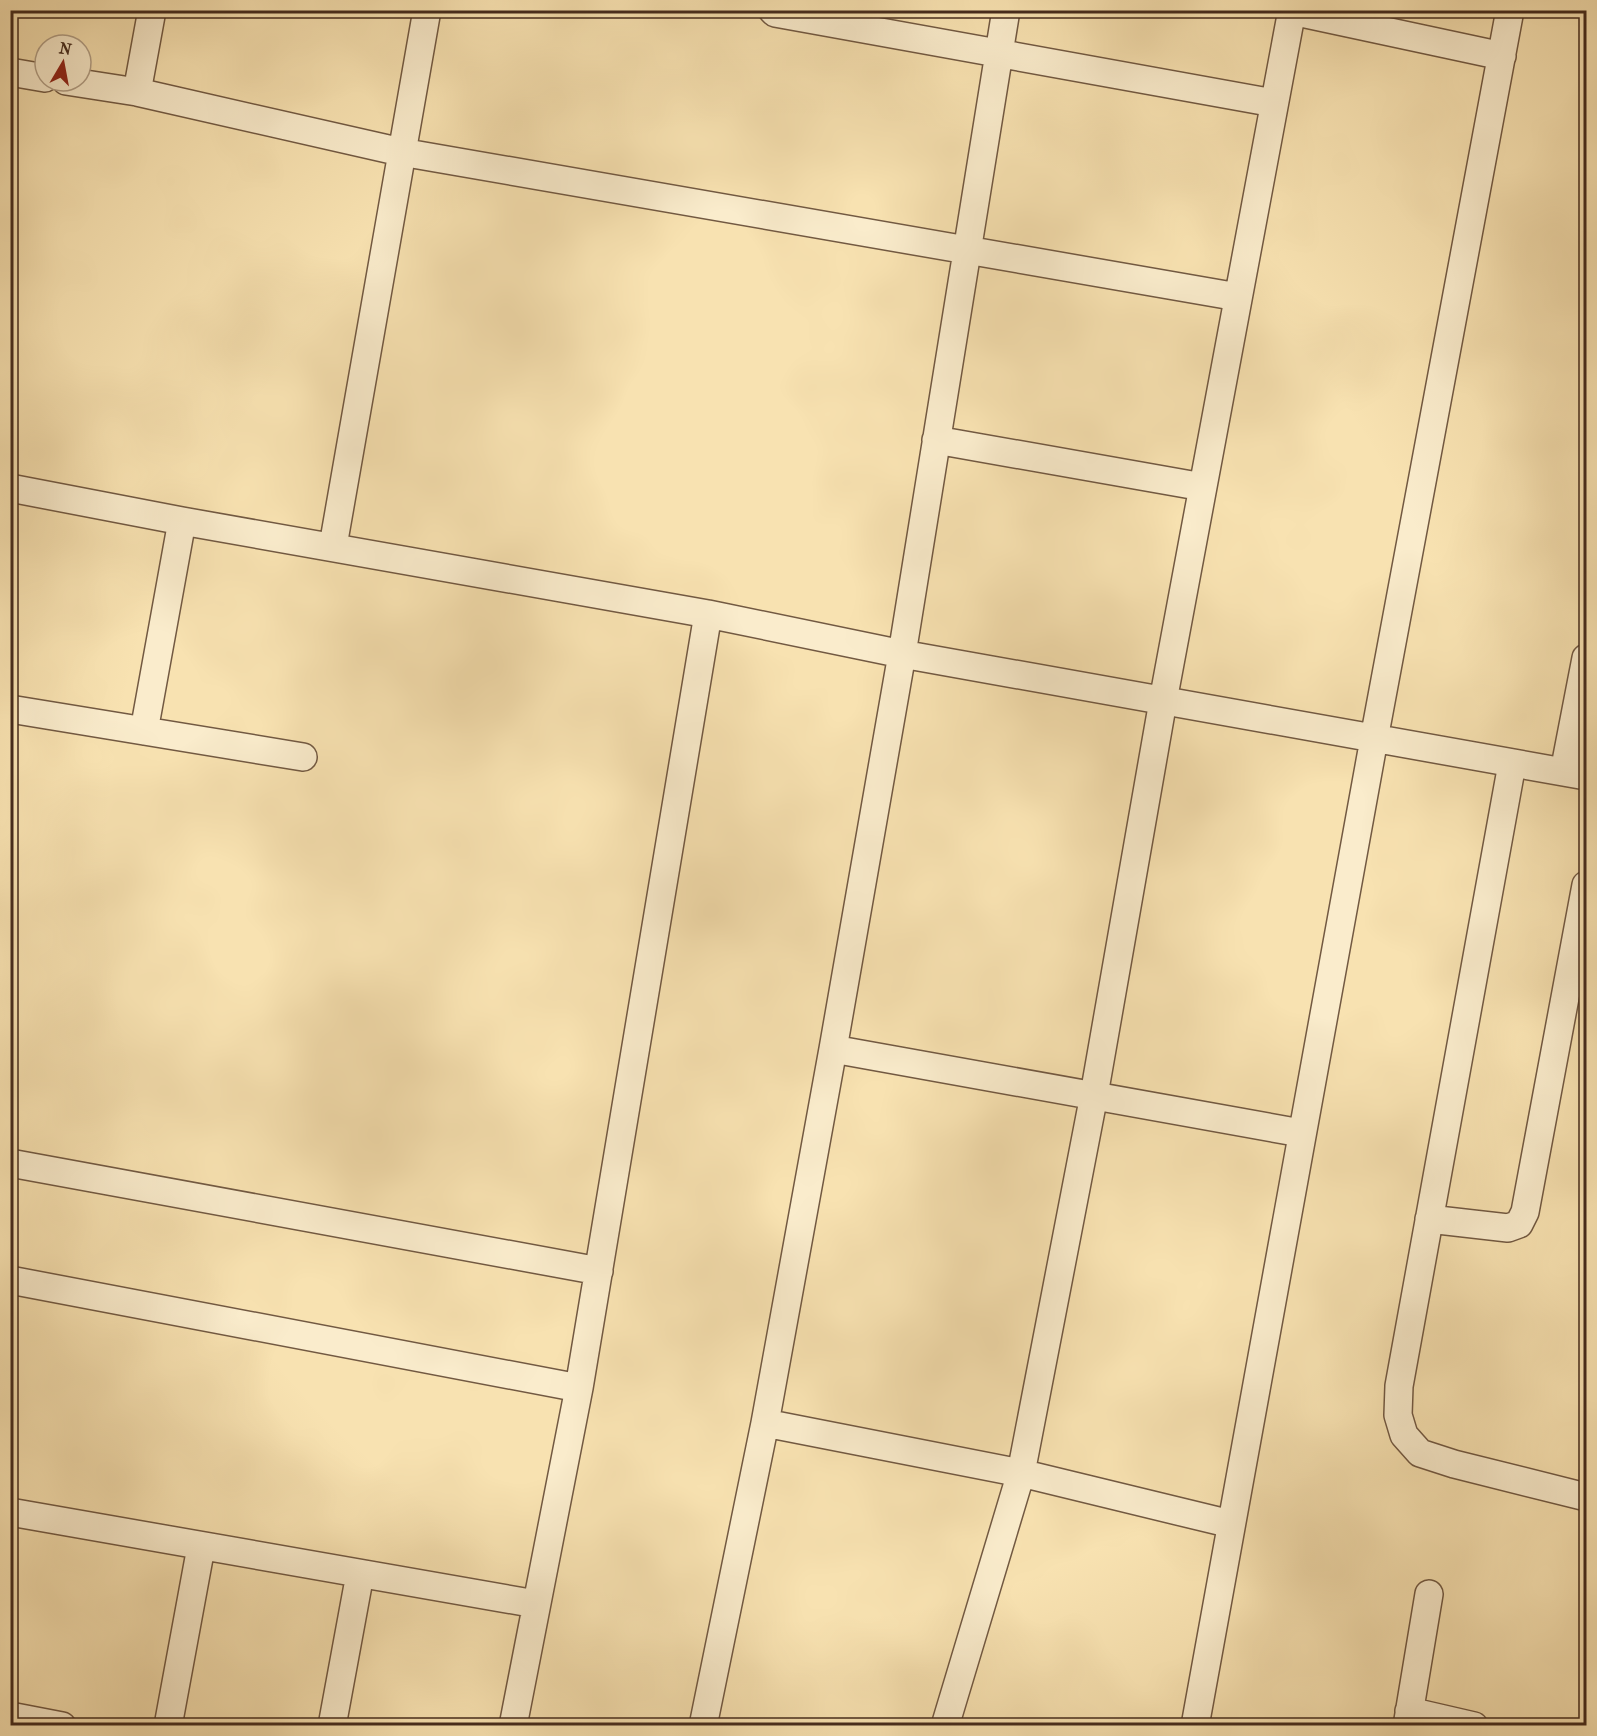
<svg xmlns="http://www.w3.org/2000/svg" width="1597" height="1736" viewBox="0 0 1597 1736" font-family="'IM FELL French Canon',serif">
<rect width="100%" height="100%" fill="#f8e2b1"/>
<filter id="stains"><feTurbulence type="fractalNoise" baseFrequency=".00333" numOctaves="4"/><feColorMatrix values="0 0 0 0 .2 0 0 0 0 .09 0 0 0 0 .02 0 0 0 .5 -.17"/></filter>
<radialGradient id="worn" r=".72"><stop offset=".6" stop-color="#630" stop-opacity="0"/><stop offset="1" stop-color="#630" stop-opacity=".3"/></radialGradient>
<g fill="none" stroke-linecap="round" stroke-linejoin="round">
<g stroke="#725942" stroke-width="30">
<path id="minor" d="M772,10L775,13L1274,103
M1292,11L1502,56
M10,72L45,78
M66,81L137,92L401,152L1238,297
M137,92L152,10
M936,440L1203,487
M10,488L182,521L708,614L902,654L1586,776
M333,546L427,10
M10,709L303,757
M144,731L182,521
M1512,764L1399,1386L1398,1415L1404,1435L1420,1453L1454,1464L1586,1497
M1564,772L1586,658
M833,1049L1301,1133
M10,1163L599,1271
M1429,1219L1508,1228L1519,1224L1525,1212L1586,885
M10,1280L579,1388
M765,1423L1021,1473L1231,1524
M10,1512L536,1604
M1409,1711L1474,1726
M10,1716L62,1726
M168,1726L201,1547
M332,1726L360,1574
M513,1726L579,1388L708,614
M703,1726L765,1423L833,1049L902,654L1006,10
M945,1726L1021,1473L1094,1095L1163,701L1292,10
M1195,1726L1374,739L1510,10
M1407,1726L1429,1594"/>
</g>
<use href="#minor" stroke="#faeccc" stroke-width="27"/>
</g>
<rect width="1597" height="1736" fill="none" stroke="#f8e2b1" stroke-width="36"/>
<rect x="12" y="12" width="1573" height="1712" fill="none" stroke="#452b1d" stroke-width="3"/>
<rect x="18" y="18" width="1561" height="1700" fill="none" stroke="#452b1d" stroke-width="1.5"/>
<g transform="translate(63 63) rotate(10)"><circle r="28" fill="#faeccc" stroke="#b29f86" stroke-width="1.5"/>
<path d="M0-4.5L10 22L0 15L-10 22Z" fill="#8f2418"/>
<text y="-9" font-size="16" font-weight="bold" text-anchor="middle" fill="#452b1d">N</text>
</g>
<rect width="100%" height="100%" filter="url(#stains)"/>
<rect width="100%" height="100%" fill="url(#worn)"/>
</svg>
